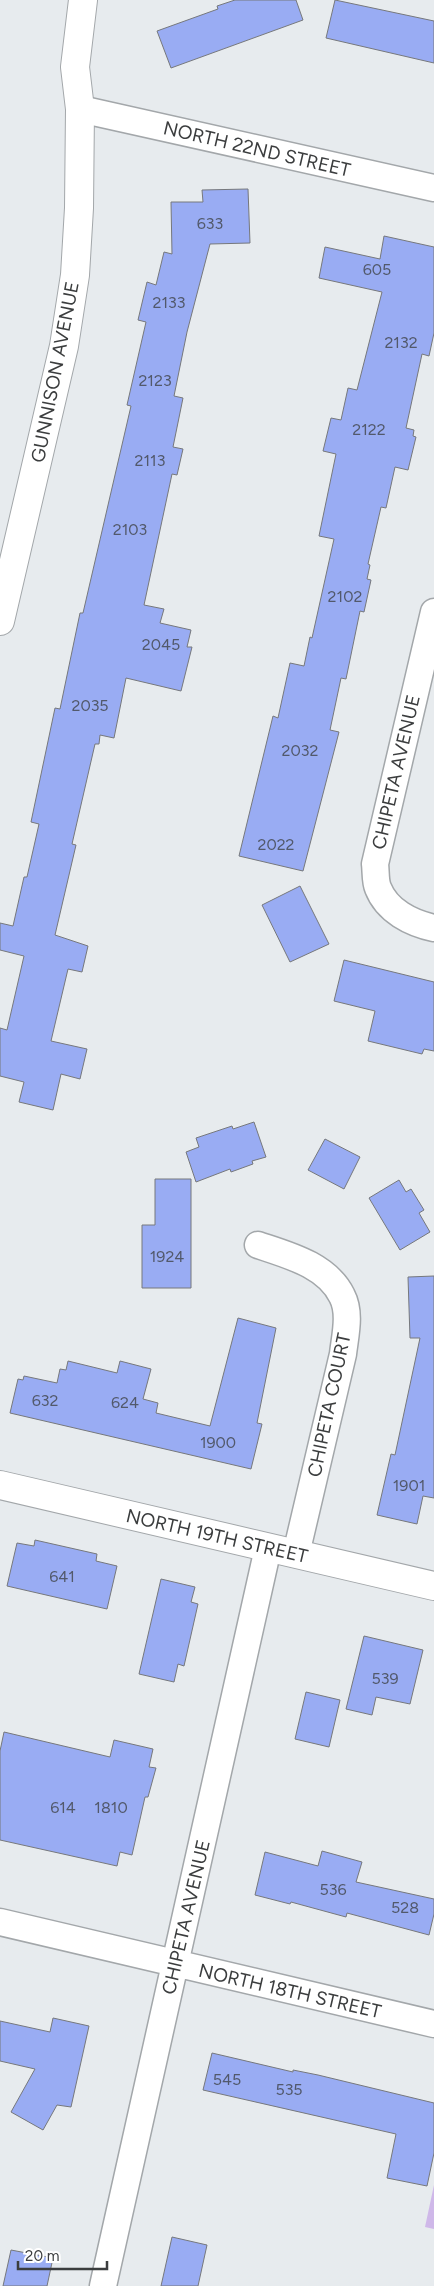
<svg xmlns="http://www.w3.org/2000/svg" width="434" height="2286" viewBox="0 0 434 2286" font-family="Figtree,sans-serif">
<rect width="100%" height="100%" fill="#e7ebee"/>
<path fill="#cfb8e9" d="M434,2185V2229L425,2227Z"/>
<path fill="#99acf3" stroke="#76787c" d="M235,0H296L303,20L171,68L157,31L218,9L217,6Z
M335,0L434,21V63L326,38Z
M248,189L250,243L210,244L187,332L174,396L183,398L173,447L183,449L177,475L172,474L144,605L164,609L160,623L191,630L187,647H192L181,691L126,678L114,738L100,735L99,744H95L72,844L76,845L55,935L88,946L82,972L68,969L51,1041L87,1049L80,1079L61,1074L53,1110L19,1102L24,1082L0,1076V1028L7,1030L24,956L0,950V923L13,926L24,877H27L39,824L31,822L55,708L60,709L80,613H83L131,406L127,405L146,322L138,320L147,282L156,285L164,252L172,254L171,202H203L202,190Z
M384,236L434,247V333L429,356L422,354L406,428L414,430L413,436L416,437L408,470L395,467L386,508L381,507L368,564L370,565L367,579L371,580L364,612L360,611L346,679L341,678L330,730L339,732L303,871L239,856L273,716L278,718L290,663L304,666L310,637L312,638L334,539L319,536L336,454L323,451L331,418L341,420L348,388L357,390L382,292L319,278L325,247L380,259Z
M300,886L329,944L290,962L262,905Z
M344,960L434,982V1051L424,1049L422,1054L368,1041L375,1011L334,1001Z
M254,1122L266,1157L252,1161L253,1164L231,1172L230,1169L196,1182L186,1152L199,1147L196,1138L232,1126L233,1129Z
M325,1139L360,1157L344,1189L308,1170Z
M155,1179H191V1288H142V1225H155Z
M399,1180L406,1192L411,1189L424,1210L419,1213L430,1232L400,1250L369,1198Z
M434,1276V1498L423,1496L417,1524L377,1515L391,1454L395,1455L420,1338H410L408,1277Z
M238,1318L276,1328L257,1423L262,1424L251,1469L10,1413L18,1379L23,1380L24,1376L57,1383L60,1369L66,1370L68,1361L117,1373L120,1361L151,1369L143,1399L158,1403L156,1413L210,1426Z
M35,1540L97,1554L96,1561L117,1566L107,1609L7,1586L17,1543L34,1546Z
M161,1579L195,1587L191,1602L198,1604L184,1666L178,1664L174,1682L139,1674Z
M364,1636L423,1650L410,1704L376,1697L372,1715L346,1709Z
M306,1692L340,1700L329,1747L295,1739Z
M4,1732L110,1757L114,1740L153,1749L149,1767L156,1768L148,1797H145L132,1855L120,1852L117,1866L0,1840V1751Z
M322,1851L362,1862L356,1882L434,1899V1914L429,1935L347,1913L346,1917L291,1902L290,1904L255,1895L265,1852L318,1866Z
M53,2018L89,2026L71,2107L57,2105L43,2130L11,2112L35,2069L0,2061V2021L50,2032Z
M212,2053L293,2072V2070L318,2075L434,2103V2153L427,2186L387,2178L396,2134L203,2090Z
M172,2237L207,2245L198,2286H161Z
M11,2250L53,2258L47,2286H3Z"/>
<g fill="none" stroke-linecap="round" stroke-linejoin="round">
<g stroke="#a3a7aa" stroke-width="29">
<path id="minor" d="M80,109L434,188
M434,612L375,864C376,871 375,881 378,888C387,911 411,923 434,928
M258,1245C288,1255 327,1265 342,1296C351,1313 345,1336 343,1354L296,1554
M0,1922L434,2024
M103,2286L268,1548"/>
</g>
<g stroke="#a3a7aa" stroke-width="30">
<path id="tertiary" d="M0,621L64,346L75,275L79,208L80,109L75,67L83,0
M0,1485L434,1586"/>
</g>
<use href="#minor" stroke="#fff" stroke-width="26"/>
<use href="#tertiary" stroke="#fff" stroke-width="28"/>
</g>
<g text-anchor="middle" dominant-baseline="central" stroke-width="5" stroke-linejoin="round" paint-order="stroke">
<g font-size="16" fill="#52596b">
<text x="210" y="223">633</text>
<text x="377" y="269">605</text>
<text x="169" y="302">2133</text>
<text x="401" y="342">2132</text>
<text x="155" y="380">2123</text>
<text x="369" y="429">2122</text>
<text x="150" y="460">2113</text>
<text x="130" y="529">2103</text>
<text x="345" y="596">2102</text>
<text x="161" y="644">2045</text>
<text x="90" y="705">2035</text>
<text x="300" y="750">2032</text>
<text x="276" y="844">2022</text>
<text x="167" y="1256">1924</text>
<text x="45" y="1400">632</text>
<text x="125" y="1402">624</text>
<text x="218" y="1442">1900</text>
<text x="409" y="1485">1901</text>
<text x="62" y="1576">641</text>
<text x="385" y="1678">539</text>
<text x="63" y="1807">614</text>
<text x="111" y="1807">1810</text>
<text x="333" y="1889">536</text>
<text x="405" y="1907">528</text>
<text x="227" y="2079">545</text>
<text x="289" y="2089">535</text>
</g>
<g font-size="19" fill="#3b3d3e" stroke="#fff">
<text transform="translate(257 149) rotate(13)">NORTH 22ND STREET</text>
<text transform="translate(55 372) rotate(-79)">GUNNISON AVENUE</text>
<text transform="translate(396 772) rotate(-77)">CHIPETA AVENUE</text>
<text transform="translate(329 1405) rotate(-78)">CHIPETA COURT</text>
<text transform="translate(217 1536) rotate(13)">NORTH 19TH STREET</text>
<text transform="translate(186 1917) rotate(-77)">CHIPETA AVENUE</text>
<text transform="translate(290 1991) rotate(13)">NORTH 18TH STREET</text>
</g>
</g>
<path d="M18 2261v8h89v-8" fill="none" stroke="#3b3d3e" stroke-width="2.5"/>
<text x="25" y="2261" font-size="15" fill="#3b3d3e" stroke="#ffffff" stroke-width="4" paint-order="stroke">20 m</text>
</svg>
